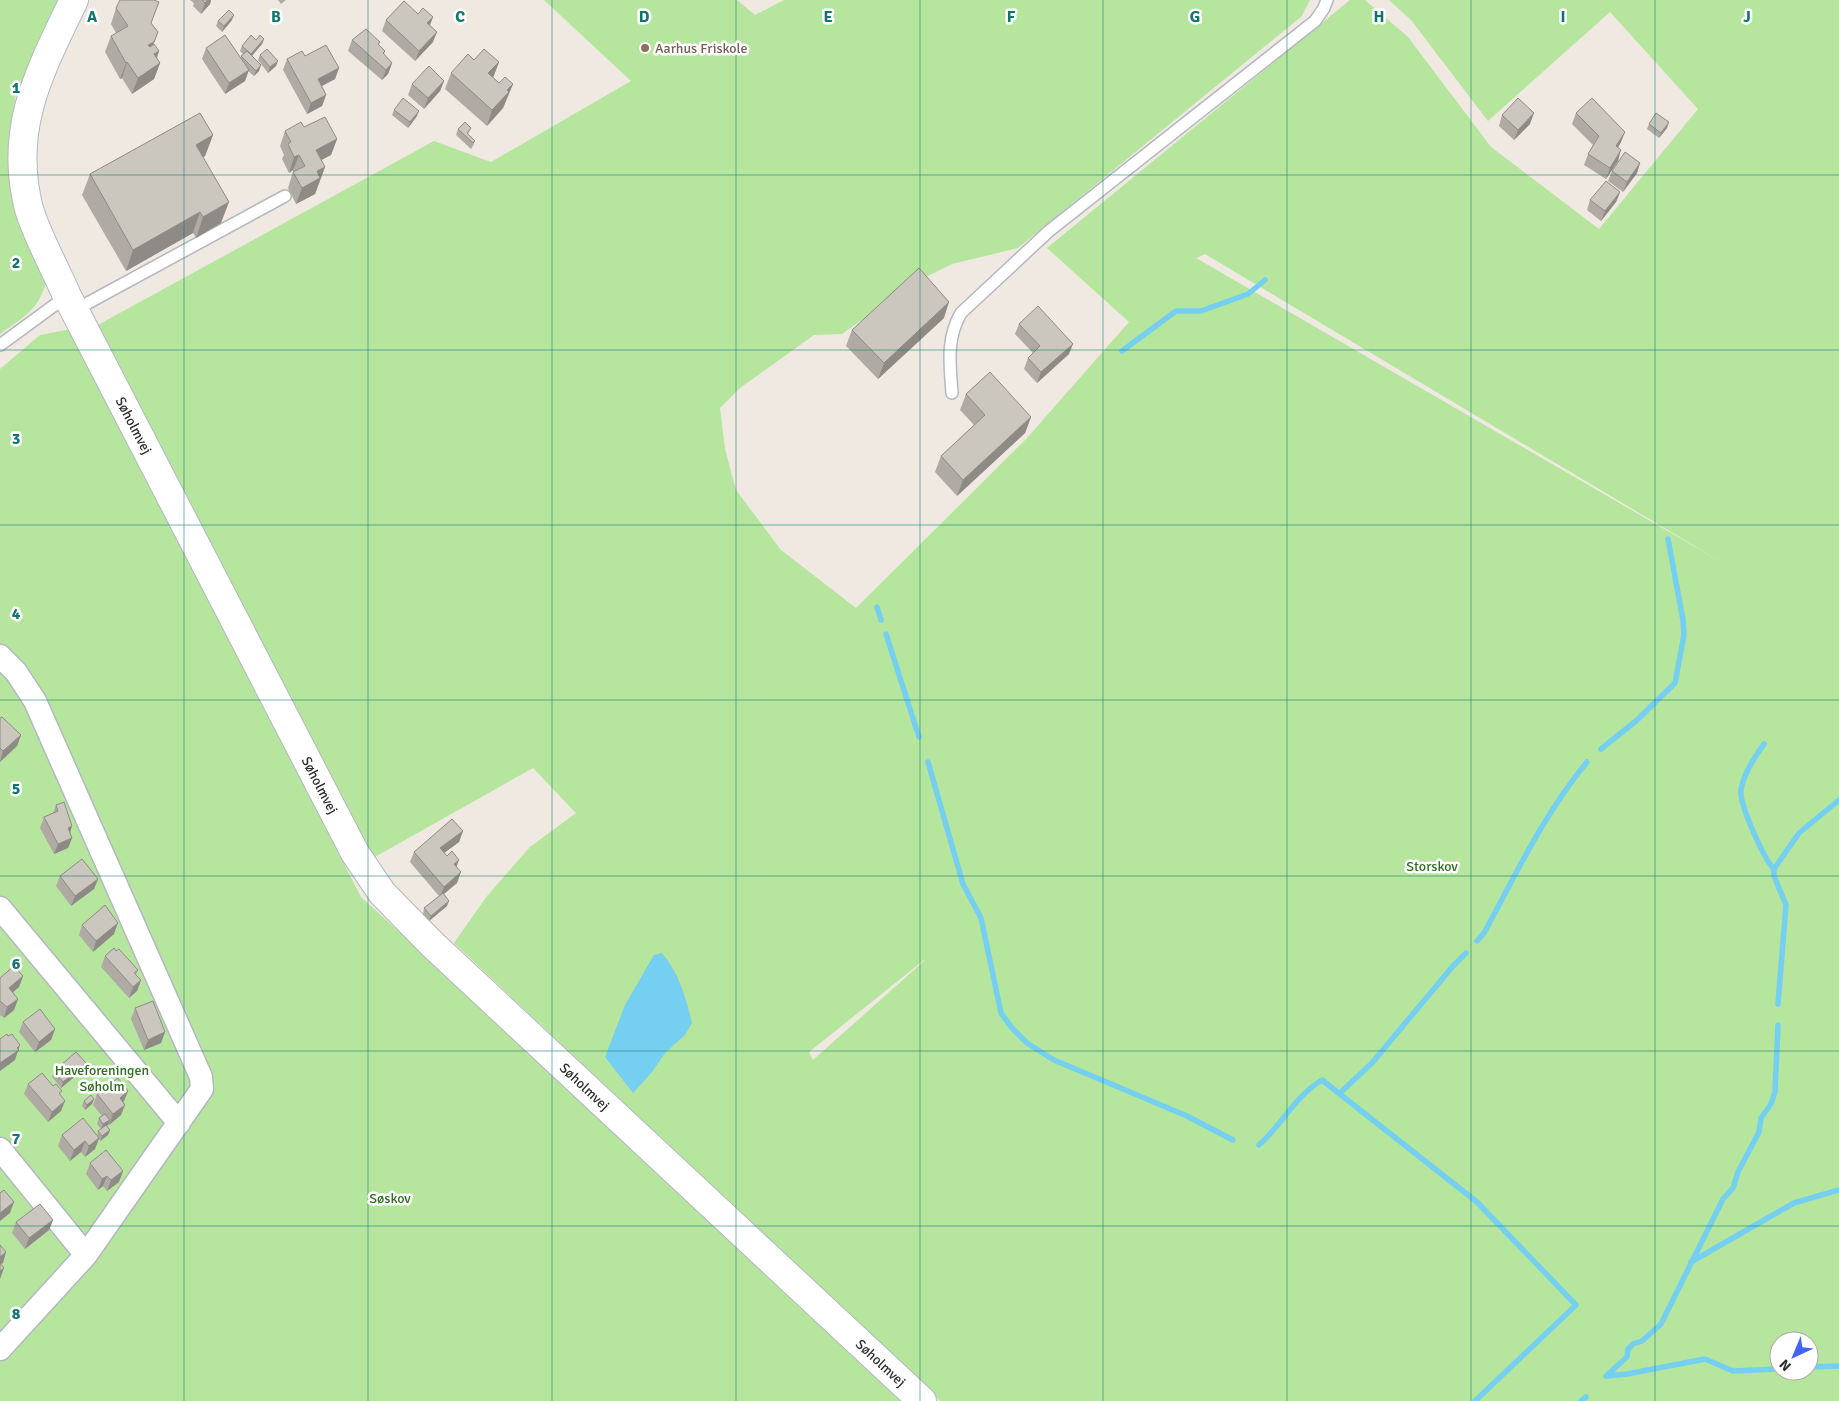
<svg xmlns="http://www.w3.org/2000/svg" width="1839" height="1401" viewBox="0 0 1839 1401" font-family="Signika,sans-serif">
<rect width="100%" height="100%" fill="#efe9e1"/>
<path fill="#b6e59e" fill-rule="evenodd" d="M0,0H64L16,94L8,146L14,201L46,282C39,310 22,318 0,334Z
M544,0H737L755,15L784,0H1310L1302,16L1018,248L952,264L912,284L842,334L814,335L740,388L720,408L725,449L736,490L781,550L856,608L1027,438L1129,322L1047,248L1350,0H1365L1408,37L1491,147L1599,229L1698,109L1610,12L1488,121L1411,20L1389,0H1839V1401H940L454,943L487,896L530,847L576,813L533,768L373,858L96,326L434,141L491,162L631,81ZM1205,254L1723,563L1196,258ZM924,960V961L813,1060L809,1052ZM1779,1341H1809V1371H1779Z
M71,329L361,897L855,1348L909,1401H0V369L40,335Z"/>
<path fill="#75cff0" d="M662,953C679,973 686,998 692,1023L685,1035L665,1053L652,1072L633,1093L605,1057L625,1005L654,955Z"/>
<g fill="none" stroke-linecap="round" stroke-linejoin="round">
<path stroke="#75cff0" stroke-width="5.5" d="M1122,351L1176,311H1201L1248,294L1265,280
M877,607L881,620
M886,634L919,737
M1764,744C1754,758 1744,773 1741,790C1739,804 1764,859 1774,869
M1601,749L1636,721L1675,683L1684,635L1683,620L1668,539
M928,762L963,884L981,918L1001,1013L1012,1028L1027,1043L1054,1060L1187,1116L1233,1140
M1477,941L1484,933C1516,874 1544,814 1587,762
M1778,1004L1786,905L1774,876V869L1799,833L1839,800
M1340,1093L1372,1063L1453,966L1466,953
M1259,1145C1282,1125 1295,1096 1322,1080L1477,1202L1576,1305L1475,1401
M1691,1262L1794,1203L1839,1190
M1809,1367L1839,1366
M1606,1376L1627,1357L1628,1349L1633,1344L1642,1341L1661,1324L1723,1199L1733,1188L1738,1172L1759,1132L1761,1118L1771,1104L1775,1092L1778,1025
M1606,1376L1627,1374L1705,1359L1733,1371L1779,1369
M1581,1401L1586,1397"/>
<g stroke="#b4b7c1" stroke-width="14">
<path id="service" d="M75,310L285,196
M0,345L67,296
M952,393C950,364 946,339 961,313L1049,231L1315,21L1324,8L1327,0"/>
</g>
<g stroke="#b4b7c1" stroke-width="25">
<path id="minor" d="M0,656L16,672L35,701L201,1077L202,1089L86,1255L0,1349
M0,908L179,1123
M0,1149L86,1255"/>
</g>
<g stroke="#b4b7c1" stroke-width="30">
<g id="tertiary">
<path id="s1" d="M74,0C40,71 8,128 29,209C37,236 56,270 67,296L355,853L382,893L432,944L922,1401"/>
</g>
</g>
<use href="#service" stroke="#fff" stroke-width="11"/>
<use href="#minor" stroke="#fff" stroke-width="22"/>
<use href="#tertiary" stroke="#fff" stroke-width="28"/>
</g>
<path fill="#afaba4" d="M190,0H211L210,4L201,14L193,6L194,3Z
M278,0H286L281,4Z
M116,8L151,23L158,32L153,45L159,51L157,58L160,63L154,79L132,94L122,78L120,79L105,52L111,36L116,33L111,24Z
M418,14L433,17L430,25L433,42L415,61L382,31L386,20Z
M232,20L222,32L216,26L218,21Z
M264,39L262,44L252,56L259,71L254,76L248,71L245,81L225,94L202,59L206,48L240,58L243,54L240,51L242,46L256,40Z
M352,40L380,42L379,45L385,51L384,54L392,63L388,74L382,80L348,51Z
M260,55L276,66L268,73L258,60Z
M305,56L339,68L335,79L322,86L326,95L322,106L307,114L283,70L287,59Z
M474,60L499,62L493,77L499,83L513,84L503,108L487,126L445,89L451,73Z
M444,81L440,91L424,109L408,95L412,84Z
M394,110L417,116L408,128L392,115Z
M1576,113L1621,142L1618,148V161L1606,179L1584,165L1588,154L1593,145L1572,124Z
M1502,115L1530,124L1514,140L1499,126Z
M1649,124L1667,128L1659,138L1647,129Z
M304,127L337,139L331,155L321,160L325,167L315,194L296,204L288,188L293,172V170L289,173L282,159L284,155L280,146L285,131Z
M471,128L468,134L475,141L473,146L471,149L456,135L458,129Z
M213,135L205,156L203,157L221,223L196,238L193,233L126,271L82,195L90,174Z
M1640,163L1637,173L1623,192L1608,181L1612,171Z
M1620,192L1616,202L1601,221L1587,210L1590,200Z
M944,318L878,379L846,346L852,330Z
M1019,324L1069,354L1037,383L1024,369L1028,358L1033,353L1015,334Z
M966,394L1031,417L1025,433L957,496L935,472L941,456L974,425L960,410Z
M0,718L21,735L17,746L0,762Z
M56,805L72,838L68,848L54,854L40,828L44,817L53,813Z
M463,831L459,842L444,853L457,867V883L444,894L447,906L429,921L423,914L424,908L439,896L410,862L414,852Z
M60,876L98,879L94,889L71,906L56,886Z
M82,925L114,934L93,952L79,935Z
M116,951L138,970L136,975L141,980L137,991L129,998L101,967L105,956Z
M23,976L19,987L13,992L18,999L14,1010L4,1018L0,1015V978Z
M135,1008L165,1032L161,1043L144,1050L131,1019Z
M23,1022L55,1029L51,1040L35,1052L19,1032Z
M84,1069L61,1088L52,1077L54,1071Z
M28,1084L53,1086L60,1095L61,1111L48,1122L24,1094Z
M128,1091L124,1101L123,1102L121,1115L109,1125L108,1124L106,1126L110,1130L108,1135L100,1141L99,1139L95,1149L85,1157L81,1152L70,1161L58,1146L62,1135H97L98,1131L101,1129L97,1124L99,1118L102,1116L93,1105L97,1094Z
M94,1099L92,1104L85,1110L82,1106L84,1101Z
M90,1163L123,1171L119,1182L107,1191L103,1186L98,1190L86,1174Z
M53,1220L49,1230L25,1249L12,1233L16,1222Z"/>
<path fill="#8e8b86" d="M208,0H211L210,4L201,14L205,3Z
M234,15L232,20L222,32L224,26Z
M433,17L429,27L427,23Z
M158,32L152,48L148,57V45Z
M437,32L433,42L415,61L419,51Z
M264,39L262,44L249,59L251,54Z
M159,51L153,67L154,54Z
M278,61L276,66L268,73L270,67Z
M127,62L122,78L120,79L126,63Z
M499,62L493,78L488,73Z
M160,63L154,79L132,94L138,78Z
M392,63L388,74L382,80L386,70Z
M261,65L259,71L254,76L256,71Z
M339,68L335,79L314,90L318,79Z
M249,70L245,81L225,94L229,83Z
M444,81L440,91L424,109L428,98Z
M513,84L503,108L487,126L492,110L507,90Z
M326,95L322,106L307,114L311,103Z
M419,111L417,116L408,128L410,122Z
M1534,113L1530,124L1514,140L1518,130Z
M1669,122L1667,128L1659,138L1661,133Z
M1625,132L1621,142L1612,157L1616,146Z
M213,135L205,156L188,166L196,145Z
M337,139L331,155L310,166L316,150Z
M1621,150L1618,161L1606,179L1610,168Z
M299,155L293,170L289,173L294,157Z
M1640,163L1637,173L1623,192L1627,182Z
M325,167L315,194L296,204L302,188L317,171Z
M1620,192L1616,202L1601,221L1605,211Z
M229,202L221,223L196,238L203,217Z
M200,212L193,233L126,271L133,250Z
M949,302L944,318L878,379L884,363Z
M1073,344L1069,354L1037,383L1041,372Z
M1031,417L1025,433L957,496L963,480Z
M21,735L17,746L0,762L3,751Z
M72,826L69,837L68,828Z
M463,831L459,842L436,859L440,848Z
M72,838L68,848L54,854L58,844Z
M459,860L455,871L454,864Z
M461,872L457,883L440,897L444,887Z
M98,879L94,889L71,906L75,896Z
M449,901L447,906L429,921L431,916Z
M118,923L114,934L93,952L96,941Z
M23,976L19,987L5,999L9,988Z
M141,980L137,991L129,998L133,987Z
M18,999L14,1010L4,1018L7,1007Z
M55,1029L51,1040L35,1052L39,1042Z
M165,1032L161,1043L144,1050L148,1040Z
M20,1045L15,1060L0,1071V1063Z
M86,1063L84,1069L61,1088L63,1082Z
M128,1091L124,1101L116,1108L120,1098Z
M94,1099L92,1104L85,1110L87,1105Z
M65,1101L61,1111L48,1122L52,1112Z
M125,1105L121,1115L109,1125L113,1114Z
M110,1120L108,1125L101,1130L103,1124Z
M110,1130L108,1135L100,1141L102,1136Z
M99,1138L95,1149L85,1157L89,1146Z
M85,1141L81,1152L70,1161L74,1150Z
M123,1171L119,1182L107,1191L111,1180Z
M107,1176L103,1186L98,1190L102,1179Z
M14,1202L10,1213L0,1221V1213Z
M53,1220L49,1230L25,1249L29,1238Z
M6,1252L3,1263L0,1265V1257Z
M4,1268L0,1279V1271Z"/>
<path fill="#cbc7bf" stroke="#8e8b86" d="M120,0H154L159,2L151,23L158,32L154,42L148,45L150,47L154,44L159,51L154,54L160,63L138,78L127,62L126,63L111,36L128,26L116,8Z
M202,0H208L205,3Z
M404,1L418,14L423,8L433,17L427,23L437,32L419,51L386,20Z
M229,10L234,15L224,26L218,21Z
M366,29L380,42L378,44L385,51L383,53L392,63L386,70L352,40Z
M225,35L249,70L229,83L206,48Z
M251,35L256,40L260,35L264,39L251,54L242,46Z
M326,45L339,68L318,79L326,95L311,103L287,59L302,51L305,56Z
M267,49L278,61L270,67L260,55Z
M484,49L499,62L488,73L499,83L505,77L513,84L507,90L509,92L492,110L451,73L468,54L474,60Z
M247,51L261,65L256,71L241,56Z
M429,66L444,81L428,98L412,84Z
M403,98L419,111L410,122L394,110Z
M1518,98L1534,113L1518,130L1502,115Z
M1592,98L1625,132L1616,146L1621,150L1610,168L1588,154L1599,136L1576,113Z
M200,113L213,135L196,145L229,202L203,217L200,212L133,250L90,174Z
M1656,113L1669,122L1661,133L1649,124Z
M325,117L337,139L316,150L325,167L317,171L320,178L302,188L293,172L305,166L299,155L294,157L288,144L291,142L285,131L301,122L304,127Z
M465,122L471,128L467,133L475,141L473,143L458,129Z
M1625,152L1640,163L1627,182L1612,171Z
M1606,181L1620,192L1605,211L1590,200Z
M919,268L949,302L884,363L852,330Z
M1038,306L1073,344L1041,372L1028,358L1040,346L1019,324Z
M990,372L1031,417L963,480L941,456L985,415L966,394Z
M2,717L21,735L3,751L0,748V718Z
M64,802L72,826L68,828L72,838L58,844L44,817L58,811L56,805Z
M452,819L463,831L440,848L447,856L452,851L459,860L454,864L461,872L444,887L414,852Z
M82,859L98,879L75,896L60,876Z
M443,893L449,901L431,916L424,908Z
M105,905L118,923L96,941L82,925Z
M114,948L116,951L119,949L138,970L134,973L141,980L133,987L105,956Z
M14,966L23,976L9,988L18,999L7,1007L0,1001V978Z
M153,1001L165,1032L148,1040L135,1008Z
M40,1009L55,1029L39,1042L23,1022Z
M7,1034L8,1036L12,1034L20,1045L17,1048L19,1050L0,1063V1039Z
M76,1052L86,1063L63,1082L54,1071Z
M42,1073L53,1086L56,1084L62,1091L59,1093L65,1101L52,1112L28,1084Z
M118,1078L128,1091L120,1098L125,1105L113,1114L97,1094Z
M91,1095L94,1099L87,1105L84,1101Z
M105,1114L110,1120L103,1124L99,1118Z
M83,1118L99,1138L89,1146L85,1141L74,1150L62,1135Z
M106,1125L110,1130L102,1136L98,1131Z
M106,1150L123,1171L111,1180L107,1176L102,1179L90,1163Z
M4,1190L14,1202L0,1213V1193Z
M40,1204L53,1220L29,1238L16,1222Z
M0,1245L6,1252L0,1257Z
M0,1263L4,1268L0,1271Z"/>
<path fill="none" stroke="#0f766e" stroke-width="1" stroke-opacity="0.55" d="M184,0V1401M368,0V1401M552,0V1401M736,0V1401M920,0V1401M1103,0V1401M1287,0V1401M1471,0V1401M1655,0V1401M0,175H1839M0,350H1839M0,525H1839M0,700H1839M0,876H1839M0,1051H1839M0,1226H1839"/>
<circle fill="#8d6e63" stroke="#fff" stroke-width="2" cx="645" cy="48" r="5"/>
<g text-anchor="middle" dominant-baseline="central" stroke-width="5" stroke-linejoin="round" paint-order="stroke">
<g font-size="14" fill="#785e54" stroke="#fff" text-anchor="start">
<text x="655" y="48">Aarhus Friskole</text>
</g>
<g font-size="14" fill="#2e2e2e" stroke="#fff">
<text stroke="none"><textPath href="#s1" startOffset="460">Søholmvej</textPath></text>
<text stroke="none"><textPath href="#s1" startOffset="865">Søholmvej</textPath></text>
<text stroke="none"><textPath href="#s1" startOffset="1270">Søholmvej</textPath></text>
<text stroke="none"><textPath href="#s1" startOffset="1675">Søholmvej</textPath></text>
</g>
<g font-size="14" fill="#2c6e1b" stroke="#fff">
<text x="1432" y="866">Storskov</text>
<text x="102" y="1070">Haveforeningen<tspan x="102" dy="16">Søholm</tspan></text>
<text x="390" y="1198">Søskov</text>
</g>
</g>
<g font-size="16" text-anchor="middle" font-weight="bold" fill="#0f766e" stroke="#fff" stroke-width="5" stroke-linejoin="round" paint-order="stroke">
<text x="92" y="22">A</text>
<text x="276" y="22">B</text>
<text x="460" y="22">C</text>
<text x="644" y="22">D</text>
<text x="828" y="22">E</text>
<text x="1011" y="22">F</text>
<text x="1195" y="22">G</text>
<text x="1379" y="22">H</text>
<text x="1563" y="22">I</text>
<text x="1747" y="22">J</text>
<text x="16" y="93">1</text>
<text x="16" y="268">2</text>
<text x="16" y="444">3</text>
<text x="16" y="619">4</text>
<text x="16" y="794">5</text>
<text x="16" y="969">6</text>
<text x="16" y="1144">7</text>
<text x="16" y="1319">8</text>
</g>
<g transform="translate(1794 1356) rotate(224)"><circle r="24" fill="#ffffff" stroke="#ababab"/>
<path d="M0-4L9 19L0 12L-9 19Z" fill="#4264fb"/>
<text y="-8" font-size="14" font-weight="bold" text-anchor="middle" fill="#2e2e2e">N</text>
</g>
</svg>
